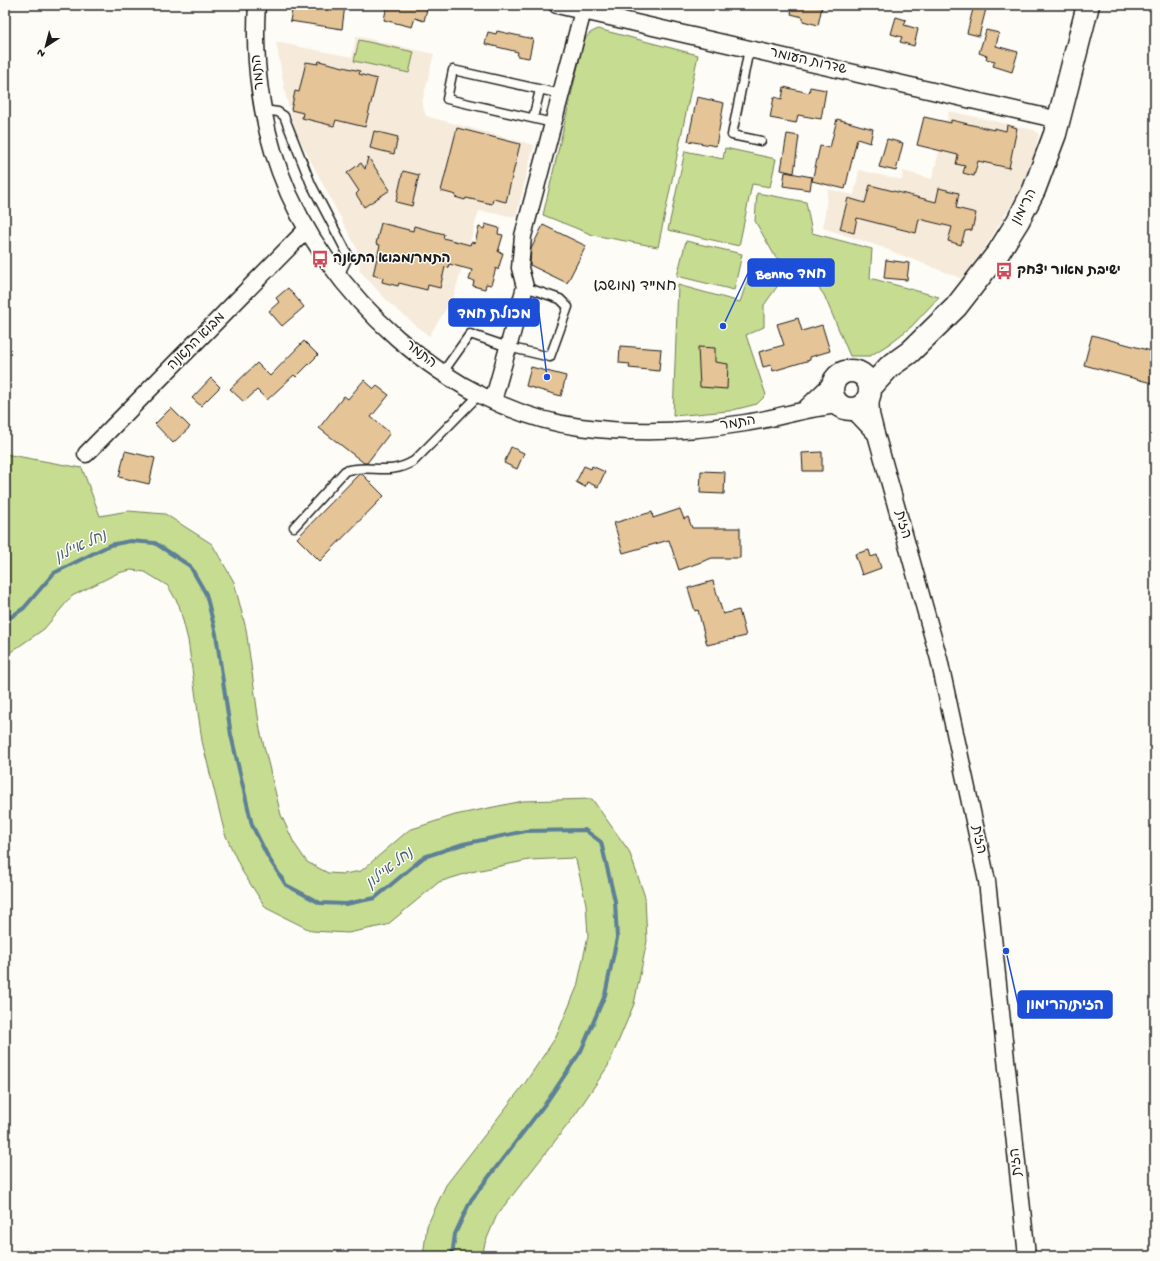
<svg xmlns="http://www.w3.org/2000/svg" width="1160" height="1261" viewBox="0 0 1160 1261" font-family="'Gochi Hand','Playpen Sans Hebrew',sans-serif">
<rect width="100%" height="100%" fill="#fdfcf7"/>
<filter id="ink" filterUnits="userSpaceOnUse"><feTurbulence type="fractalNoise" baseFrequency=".025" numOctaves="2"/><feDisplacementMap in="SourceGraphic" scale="8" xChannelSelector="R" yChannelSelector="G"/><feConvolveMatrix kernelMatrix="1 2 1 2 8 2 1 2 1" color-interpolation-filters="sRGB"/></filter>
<g filter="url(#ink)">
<path fill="#f6ebda" d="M356,36L434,54L422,103L426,116L534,145L516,217L479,211L453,298L429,336L390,304L359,270L360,260L356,247L296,133L286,97L276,42L352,57Z
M949,111L1034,130L1039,134L1034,155L1020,191L965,280L878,246L823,228L828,189L854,195L859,170L902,180L903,171L932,179Z"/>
<path fill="#c6dc91" stroke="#717c56" d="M598,29L698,55L658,247L593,235L543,215L584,40L590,33Z
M359,40L414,52L409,73L354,61Z
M725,148L776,159L770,187L752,184L739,246L668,230L685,151L723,159Z
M757,193L806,202L812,233L872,249L870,278L939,297L911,327L889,344L870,356H850L824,295L805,269L776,258L755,221Z
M686,241L742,254L734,290L677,276Z
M755,258L779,284L764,305V327L746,335L766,395L757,404L729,411L673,416L678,285L740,302Z
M5,454L82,468L100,516L128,511L165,514L212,544L234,582L246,629L260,730L281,815L294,843L307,862L328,873L344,874L361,871L409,830L455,815L523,801L592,799L629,851L645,897L647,941L634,1004L608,1066L573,1118L497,1215L485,1243L482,1256H423L427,1226L446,1185L525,1083L556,1037L577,987L588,936L586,904L576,860L574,858L529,860L471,872L439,882L387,925L348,933L312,931L266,908L242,871L225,834L202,741L188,640L179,605L168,586L145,572L131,570L118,573L72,596L44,629L5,656Z"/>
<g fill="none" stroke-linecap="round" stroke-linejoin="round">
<path stroke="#5d8096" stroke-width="4" d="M5,621L24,608L54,573L110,545L130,541L155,543L190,566L206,594L216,634L231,735L252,825L268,857L286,885L320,903L346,904L375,898L424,857L463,844L526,831L585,830L601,842L615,901L617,938L605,995L581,1051L548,1100L471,1200L455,1234L452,1256"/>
</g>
<path fill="#e5c497" stroke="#1c1c1c" d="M293,5H345L342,29L290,21Z
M387,5H428L424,21L415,18L412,27L384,20Z
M793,5L822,7L818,25L803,21V17L791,14Z
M974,5H987L979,36L967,33Z
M896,17L906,20L904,25L918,29L914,46L900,42L902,37L891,34Z
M986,30L999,33L996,46L1018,52L1012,72L993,66L995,61L986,59L987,56L979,53Z
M497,31L533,39L529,58L517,56L518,52L485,44L488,32L496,34Z
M319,61L360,71L359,74L377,79L365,127L336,120L334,126L302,118L303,113L291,110L295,91L299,92L306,62L318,64Z
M784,87L809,93L810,87L826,90L821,119L798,115L796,123L770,118L774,97L782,99Z
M697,97L724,103L716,146L688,141Z
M924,117L951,123V120L994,130V128L1006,131L1007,125L1017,128L1009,168L978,161L974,176L963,173L965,166L956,164L958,155L917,145Z
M837,119L873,129L870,143L857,139L845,189L812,181L820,146L830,148Z
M457,128L520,144L506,202L493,199L492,204L466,198L465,200L455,197L456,195L441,191Z
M374,131L398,137L394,154L370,148Z
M787,134L799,136L794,173L781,170Z
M887,139L903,143L896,171L879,167Z
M368,157L390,190L364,207L356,194L359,191L347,173L361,163L365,169Z
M403,171L419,175L412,206L396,202Z
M785,172L812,177L810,190L783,186Z
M870,185L936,202L939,188L959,193L956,208L976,213L972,230L965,231L961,245L948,241L952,227L919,219L916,233L857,218L854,233L840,229L848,198L865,203Z
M381,223L413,231L414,226L444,234L443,238L470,245L471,242L475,243L479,227L484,229L485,224L499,228L498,234L503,235L498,252L503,253L498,270L496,268L491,285L486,284L485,289L473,286L474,281L469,280L472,270L449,264L448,268L445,267L440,288L428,285L427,290L399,283L398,286L382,282L383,278L373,275L380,245L376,244Z
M543,225L586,246L567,283L530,265L531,249Z
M886,260L909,263L907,280L884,278Z
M288,288L304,307L282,326L269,311L279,302L276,298Z
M798,318L802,331L822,325L830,351L810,357V360L773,371L771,365L763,367L759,352L784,345L777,324Z
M1092,335L1155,352V384L1084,365Z
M304,341L318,355L296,377L294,375L267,400L257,390L244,402L230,389L257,363L270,376Z
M620,346L661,349L659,371L629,368L630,364L619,363Z
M698,347L715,348V362L728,364L727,389L700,387Z
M531,367L566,376L561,396L526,386Z
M211,378L220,387L201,406L192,398Z
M364,380L374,389L377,386L389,395L371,417L390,433L367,463H364L319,428L344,396L348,399Z
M171,408L190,427L173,443L155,424Z
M511,447L524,453L517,469L504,463Z
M125,451L155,458L149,484L119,477Z
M822,452V471H803L802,453Z
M584,466L591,469L592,466L605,472L598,487L587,482L585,487L576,482Z
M701,471L725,472L724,494L700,493Z
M359,474H362L384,496L320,561L297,538Z
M680,509L684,519L688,517L692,528H740V558H712L679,570L669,540L623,553L614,523L652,512L653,518Z
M869,550L871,557L877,555L881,568L862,575L855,554Z
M713,581L723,614L739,610L746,636L707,645L698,610L695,611L688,588Z"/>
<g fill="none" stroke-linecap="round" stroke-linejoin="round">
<g stroke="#1c1c1c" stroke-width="11">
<path id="lane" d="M749,49L732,135L761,141
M264,110L278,112L284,116L311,184L347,253L346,261L339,276
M533,118L540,90
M553,123L447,99L453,70L561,94
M443,372L470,334L508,347L550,357L568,307L560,299L525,287
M294,527L345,471C370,463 388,477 414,461L479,395"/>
</g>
<g stroke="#1c1c1c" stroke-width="19">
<path id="street" d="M257,5C253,60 261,121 280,172C324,293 450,410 580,427C635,434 691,432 745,423C778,418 808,407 841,405
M557,5L1059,120
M870,394L871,414L876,434L939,659L987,881L1027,1256
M493,401L525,287L520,268L523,236L583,11
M847,408L857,414L875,433
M805,409L835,380
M86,454L307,229"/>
</g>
<g stroke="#1c1c1c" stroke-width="25">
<path id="secondary" d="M832 390a19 19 0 1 1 38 0a19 19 0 1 1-38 0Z
M870,388L889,367L910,352L956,307L998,253L1018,221L1034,190L1055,134L1088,5"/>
</g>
<use href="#lane" stroke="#fdfcf7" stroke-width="8"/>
<use href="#street" stroke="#fdfcf7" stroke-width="16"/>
<use href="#secondary" stroke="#fdfcf7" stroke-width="22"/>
</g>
</g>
<defs>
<g id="bus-bare" transform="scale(1.38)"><path d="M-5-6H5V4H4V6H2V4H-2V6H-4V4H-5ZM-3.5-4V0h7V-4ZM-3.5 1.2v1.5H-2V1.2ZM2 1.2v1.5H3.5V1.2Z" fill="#d1495b" stroke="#fdfcf7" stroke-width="2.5" paint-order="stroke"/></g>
</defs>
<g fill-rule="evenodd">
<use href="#bus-bare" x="320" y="259"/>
<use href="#bus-bare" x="1004" y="271"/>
</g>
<g text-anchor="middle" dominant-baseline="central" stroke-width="3" stroke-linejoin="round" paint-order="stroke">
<g font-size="14" fill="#1c1c1c" stroke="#fdfcf7">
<text transform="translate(808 62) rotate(13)">שדרות העומר</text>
<text transform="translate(259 72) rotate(-96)">התמר</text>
<text transform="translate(1025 207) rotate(-62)">הרימון</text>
<text transform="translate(197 342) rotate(-45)">מבוא התאנה</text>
<text transform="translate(420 355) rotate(38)">התמר</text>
<text transform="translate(738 424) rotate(-9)">התמר</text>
<text transform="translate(902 525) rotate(75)">הזית</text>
<text transform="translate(978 840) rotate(79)">הזית</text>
<text transform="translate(1017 1162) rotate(-96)">הזית</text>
</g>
<g font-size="14" font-weight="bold" fill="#1c1c1c" stroke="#fdfcf7" text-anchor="start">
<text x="333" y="259">התמר/מבוא התאנה</text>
<text x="1017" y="271">ישיבת מאור יצחק</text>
</g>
<g font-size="15" font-style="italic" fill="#485e6d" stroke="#fdfcf7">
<text transform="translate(81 547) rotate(-25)">נחל איילון</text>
<text transform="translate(390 869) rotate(-38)">נחל איילון</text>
</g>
<g font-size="16" fill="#1c1c1c" stroke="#fdfcf7">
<text x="635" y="287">חמ"ד (מושב)</text>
</g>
</g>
<path fill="none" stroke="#1d4ed8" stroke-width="1.5" d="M723 326L748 273M547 377L539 313M1006 951L1018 1004"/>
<g fill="#1d4ed8" stroke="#fdfcf7" stroke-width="1.5">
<circle cx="723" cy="326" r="4"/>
<circle cx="547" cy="377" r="4"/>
<circle cx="1006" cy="951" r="4"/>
</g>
<g fill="#1d4ed8" stroke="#1d4ed8" stroke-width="1.5">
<rect x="748" y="259" width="86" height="27" rx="4"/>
<rect x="449" y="299" width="90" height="27" rx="4"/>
<rect x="1018" y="991" width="94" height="27" rx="4"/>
</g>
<g font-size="15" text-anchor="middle" font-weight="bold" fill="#fff">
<text x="791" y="278">Benno חמד</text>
<text x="494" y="318">מכולת חמד</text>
<text x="1065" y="1009">הזית/הרימון</text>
</g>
<rect width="1160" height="1261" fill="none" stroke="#fdfcf7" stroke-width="20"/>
<rect x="10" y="10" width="1140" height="1241" fill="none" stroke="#1c1c1c" stroke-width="1.5" filter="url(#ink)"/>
<g transform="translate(46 46) rotate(216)" stroke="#fdfcf7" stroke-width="3" paint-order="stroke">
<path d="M0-3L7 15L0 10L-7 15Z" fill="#1c1c1c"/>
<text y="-6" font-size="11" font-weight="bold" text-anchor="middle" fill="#1c1c1c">N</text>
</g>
</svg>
